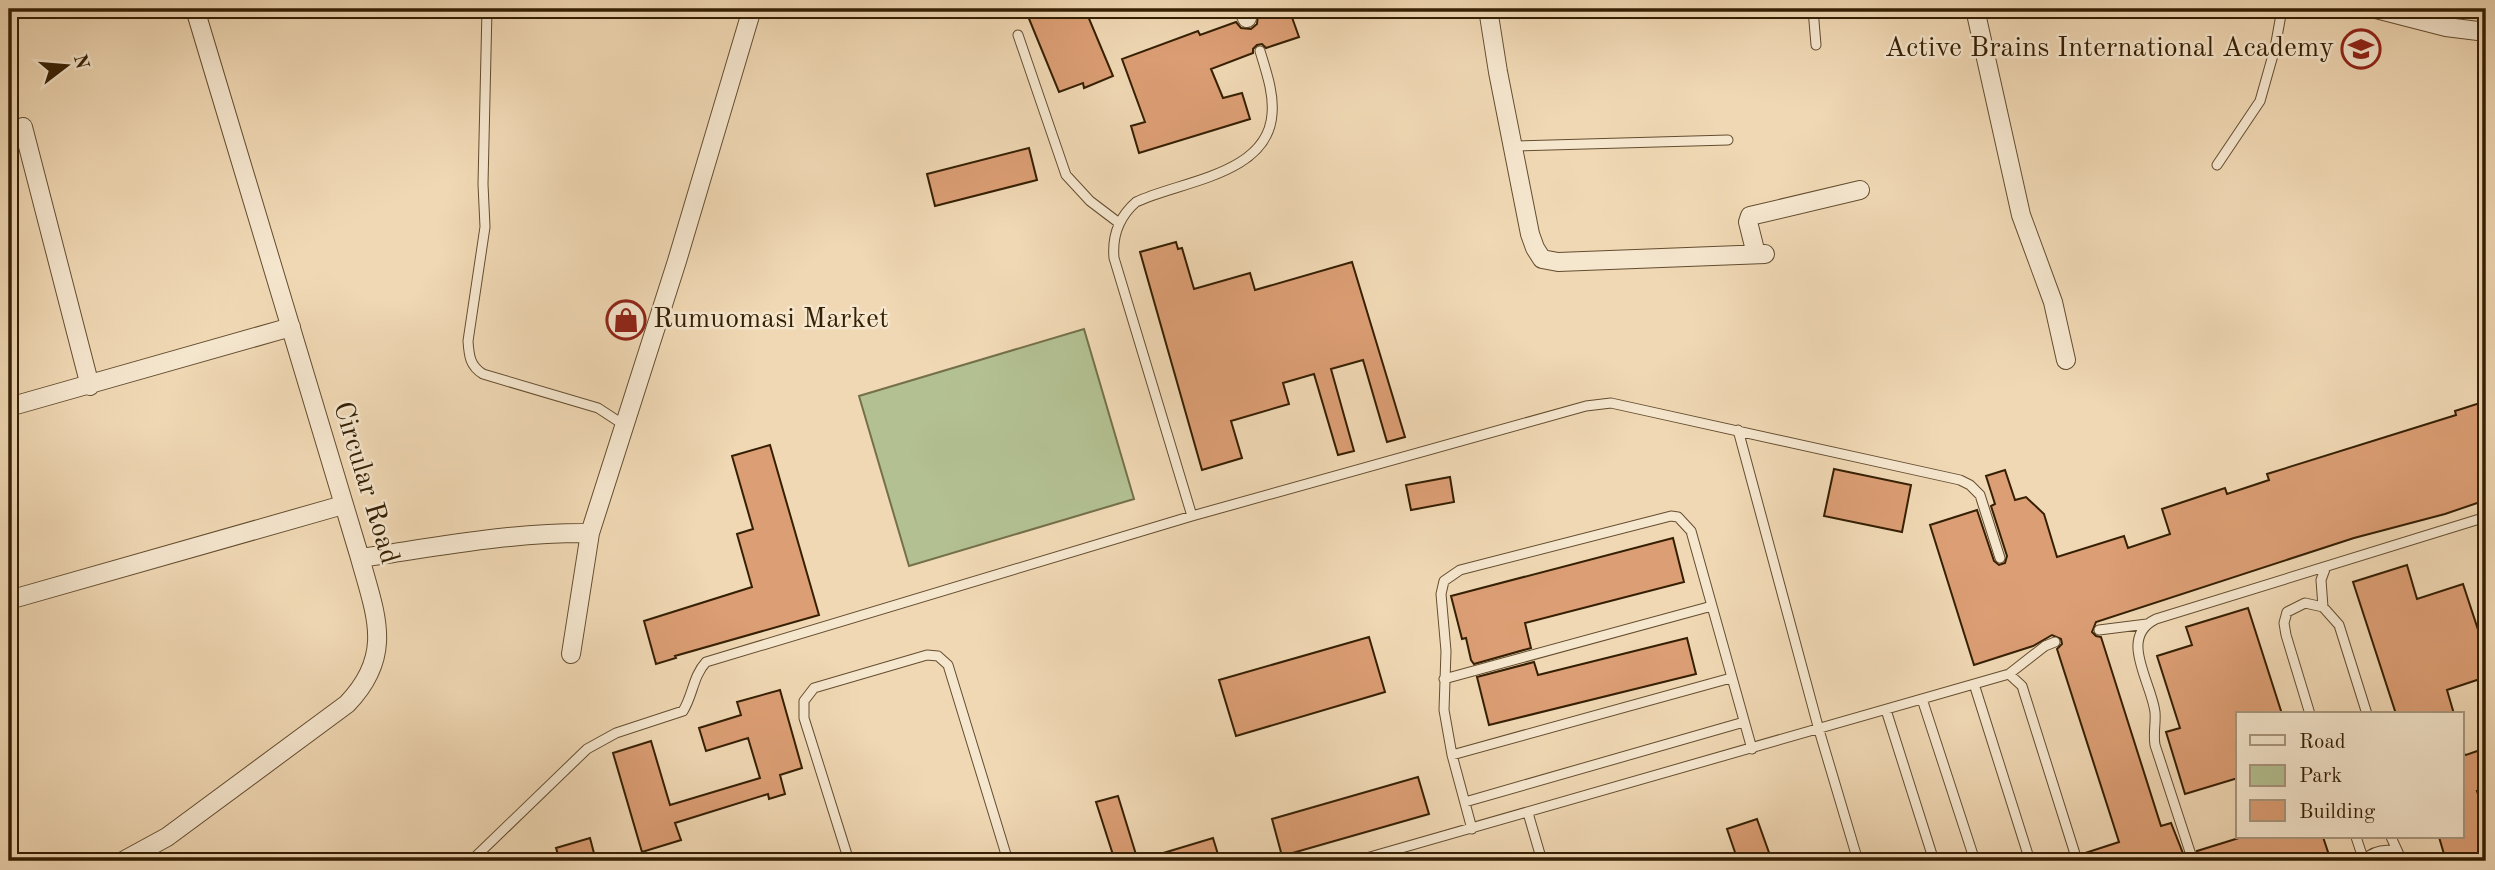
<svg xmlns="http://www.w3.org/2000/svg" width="2495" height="870" viewBox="0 0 2495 870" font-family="'Old Standard TT',serif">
<rect width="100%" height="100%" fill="#f0d8b4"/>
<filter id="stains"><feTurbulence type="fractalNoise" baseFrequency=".00286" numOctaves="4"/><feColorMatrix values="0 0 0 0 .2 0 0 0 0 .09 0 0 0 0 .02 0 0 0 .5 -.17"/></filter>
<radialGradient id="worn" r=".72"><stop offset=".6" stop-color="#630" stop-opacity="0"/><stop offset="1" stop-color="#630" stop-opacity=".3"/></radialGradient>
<path fill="#b3c092" stroke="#74704a" stroke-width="2" d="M1084,329L1134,499L909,566L859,396Z"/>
<path fill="#dc9e74" stroke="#351f03" stroke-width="2" d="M1025,9H1085L1113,76L1084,88L1083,83L1059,92Z
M1271,9H1289L1299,37L1266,48L1262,44L1257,45L1253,49V53L1211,69L1223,98L1242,93L1250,119L1139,153L1131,126L1145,122L1122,59L1198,31L1200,35L1236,22L1241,28L1251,29L1257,24L1258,14Z
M1029,148L1037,180L935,206L927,174Z
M1176,242L1178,249L1182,248L1194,289L1250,273L1255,290L1352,262L1405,437L1387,442L1363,360L1331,369L1354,451L1338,455L1314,374L1283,383L1289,404L1231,421L1242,458L1202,470L1140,252Z
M2486,401V500L2445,514L2354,538L2096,622L2092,632L2096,636L2101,637L2161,826L2171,823L2186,861H2081L2082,854L2119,842L2057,649L2062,644L2061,639L2052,635L2033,646L1974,665L1930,525L1977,510L1994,561L1999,565L2005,563L2007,556L1991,506L1995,504L1986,476L2005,470L2015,500L2026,497L2044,514L2057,557L2124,536L2128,548L2170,534L2162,509L2225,488L2227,494L2269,480L2267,474L2456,415L2455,411Z
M770,445L819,615L675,656L676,658L656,664L644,621L752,587L737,534L753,529L732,456Z
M1834,469L1911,485L1902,532L1824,516Z
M1450,477L1454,502L1411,510L1406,485Z
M1673,538L1684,582L1525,623L1531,648L1474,664L1471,660L1466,638L1462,639L1451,596Z
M2407,565L2417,599L2463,584L2486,654V677L2447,690L2454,714H2396L2353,582Z
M2248,608L2282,714H2238V778L2185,794L2166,732L2180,728L2157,656L2192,645L2186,627Z
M1369,637L1385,692L1236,736L1219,680Z
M1687,638L1696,674L1489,725L1477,677L1534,662L1538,675Z
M780,690L802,768L780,775L785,794L769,799L768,794L675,823L681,840L642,852L613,753L651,741L670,805L760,778L748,738L706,751L699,728L741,715L737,702Z
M2486,748V788L2477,791L2486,818V861H2446L2439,837H2462V753L2466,755Z
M1418,777L1429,814L1282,856L1272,819Z
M1118,796L1138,861H1115L1096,802Z
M1757,819L1772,861H1738L1727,829Z
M2242,837H2323L2331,861H2200L2197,851Z
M590,838L596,861H560L556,848Z
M1213,838L1220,861H1151L1150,857Z"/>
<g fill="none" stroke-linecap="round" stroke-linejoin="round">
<g stroke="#644d2f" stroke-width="11">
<path id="service" d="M487,9L483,184L485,227L468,341C469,356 470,366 483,374L598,408L624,425
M1813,9L1816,45
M1018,35L1066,175L1090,201L1119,223
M1513,146L1728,140
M2217,165L2260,101L2275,48L2282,9
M1738,430L1819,730L1858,861
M1192,516L1114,258C1112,236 1119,217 1136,202C1180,181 1268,175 1272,114C1274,93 1266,71 1260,51
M2323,607L2321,580L2325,569
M2099,630L2147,624
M2009,674L2045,646L2055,642
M1444,679L1712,606
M1974,684L2030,861
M1922,699L1975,861
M1886,710L1934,861
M2310,714L2286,635L2284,623L2287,612L2305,603L2323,607L2339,625L2367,714
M1452,755L1731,678
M1465,802L1744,722
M1528,813L1542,861
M1472,829L1452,755L1444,710L1446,651L1441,594L1444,581L1460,570L1671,516L1678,517L1691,531L1752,749
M2356,837L2364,861
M2391,837L2402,861
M2364,860C2373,851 2383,849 2395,851
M471,861L587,749L616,733L683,711C693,695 693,676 706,662L1192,516L1586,406L1611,403L1960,480L1970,485L1980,495L2000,558
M849,861L804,718V701L814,688L927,655L938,656L948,665L1008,861
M1356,861L2009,674L2022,686L2076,857
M2193,861L2155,745C2153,733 2156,724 2155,712C2151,681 2118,637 2156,619L2486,517"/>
</g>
<g stroke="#644d2f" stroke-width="20">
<path id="minor" d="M1243,9L1247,18
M1488,9L1498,72L1530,234L1535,248L1542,259L1558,262L1765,254
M1975,9L2021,215L2053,302L2066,360
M2376,9L2446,27L2486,32
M23,127L90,386
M1756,254L1748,222L1750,216L1860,190
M9,407L291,327
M360,558C436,547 513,532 590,533
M9,600L343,505
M571,654L590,533L677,261L752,9
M123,861L167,837L347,704C394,655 376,616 360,558L195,9"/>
</g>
<use href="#service" stroke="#f5e6ce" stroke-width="9"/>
<use href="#minor" stroke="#f5e6ce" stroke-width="18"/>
</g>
<defs>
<g id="school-ring" transform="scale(2.0125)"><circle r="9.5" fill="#f5e6ce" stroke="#8f2418" stroke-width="1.5"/><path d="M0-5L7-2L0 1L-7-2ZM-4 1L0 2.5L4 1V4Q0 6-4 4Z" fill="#8f2418"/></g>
<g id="shop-ring" transform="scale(2.0125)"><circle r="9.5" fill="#f5e6ce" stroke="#8f2418" stroke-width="1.5"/><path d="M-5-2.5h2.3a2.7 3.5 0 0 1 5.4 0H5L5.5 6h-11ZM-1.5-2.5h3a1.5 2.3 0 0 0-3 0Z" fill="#8f2418"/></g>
</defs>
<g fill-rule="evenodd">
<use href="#school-ring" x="2361" y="49"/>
<use href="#shop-ring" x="626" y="320"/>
</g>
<g text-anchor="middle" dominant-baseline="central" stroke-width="5" stroke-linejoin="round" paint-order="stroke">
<g font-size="28" fill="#351f03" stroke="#f5e6ce" text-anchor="end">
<text x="2334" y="49">Active Brains International Academy</text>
<text x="653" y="320" text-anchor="start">Rumuomasi Market</text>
</g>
<g font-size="28" fill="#351f03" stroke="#f5e6ce">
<text transform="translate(365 483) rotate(73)">Circular Road</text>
</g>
</g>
<rect width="2495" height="870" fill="none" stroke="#f0d8b4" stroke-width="35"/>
<rect x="10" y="10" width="2474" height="849" fill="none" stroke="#351f03" stroke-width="3.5"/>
<rect x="18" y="18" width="2460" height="835" fill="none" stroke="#351f03" stroke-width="2"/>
<rect x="2236" y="712" width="228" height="126" fill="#f5e6ce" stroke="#a8967d" stroke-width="2"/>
<rect x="2250" y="735" width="35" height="10" fill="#f5e6ce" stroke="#a8967d" stroke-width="2"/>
<text x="2299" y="748" font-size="21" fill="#351f03">Road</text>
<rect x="2250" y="765" width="35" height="21" fill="#b3c092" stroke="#a8967d" stroke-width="2"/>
<text x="2299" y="782" font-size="21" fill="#351f03">Park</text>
<rect x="2250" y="800" width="35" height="21" fill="#dc9e74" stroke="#a8967d" stroke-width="2"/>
<text x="2299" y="818" font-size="21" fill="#351f03">Building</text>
<g transform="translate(66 66) rotate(74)" stroke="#f5e6ce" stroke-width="5" paint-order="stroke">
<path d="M0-5L12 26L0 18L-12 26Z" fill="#351f03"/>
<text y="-10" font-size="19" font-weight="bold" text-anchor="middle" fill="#351f03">N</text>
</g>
<rect width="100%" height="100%" filter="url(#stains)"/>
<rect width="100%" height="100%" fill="url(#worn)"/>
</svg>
